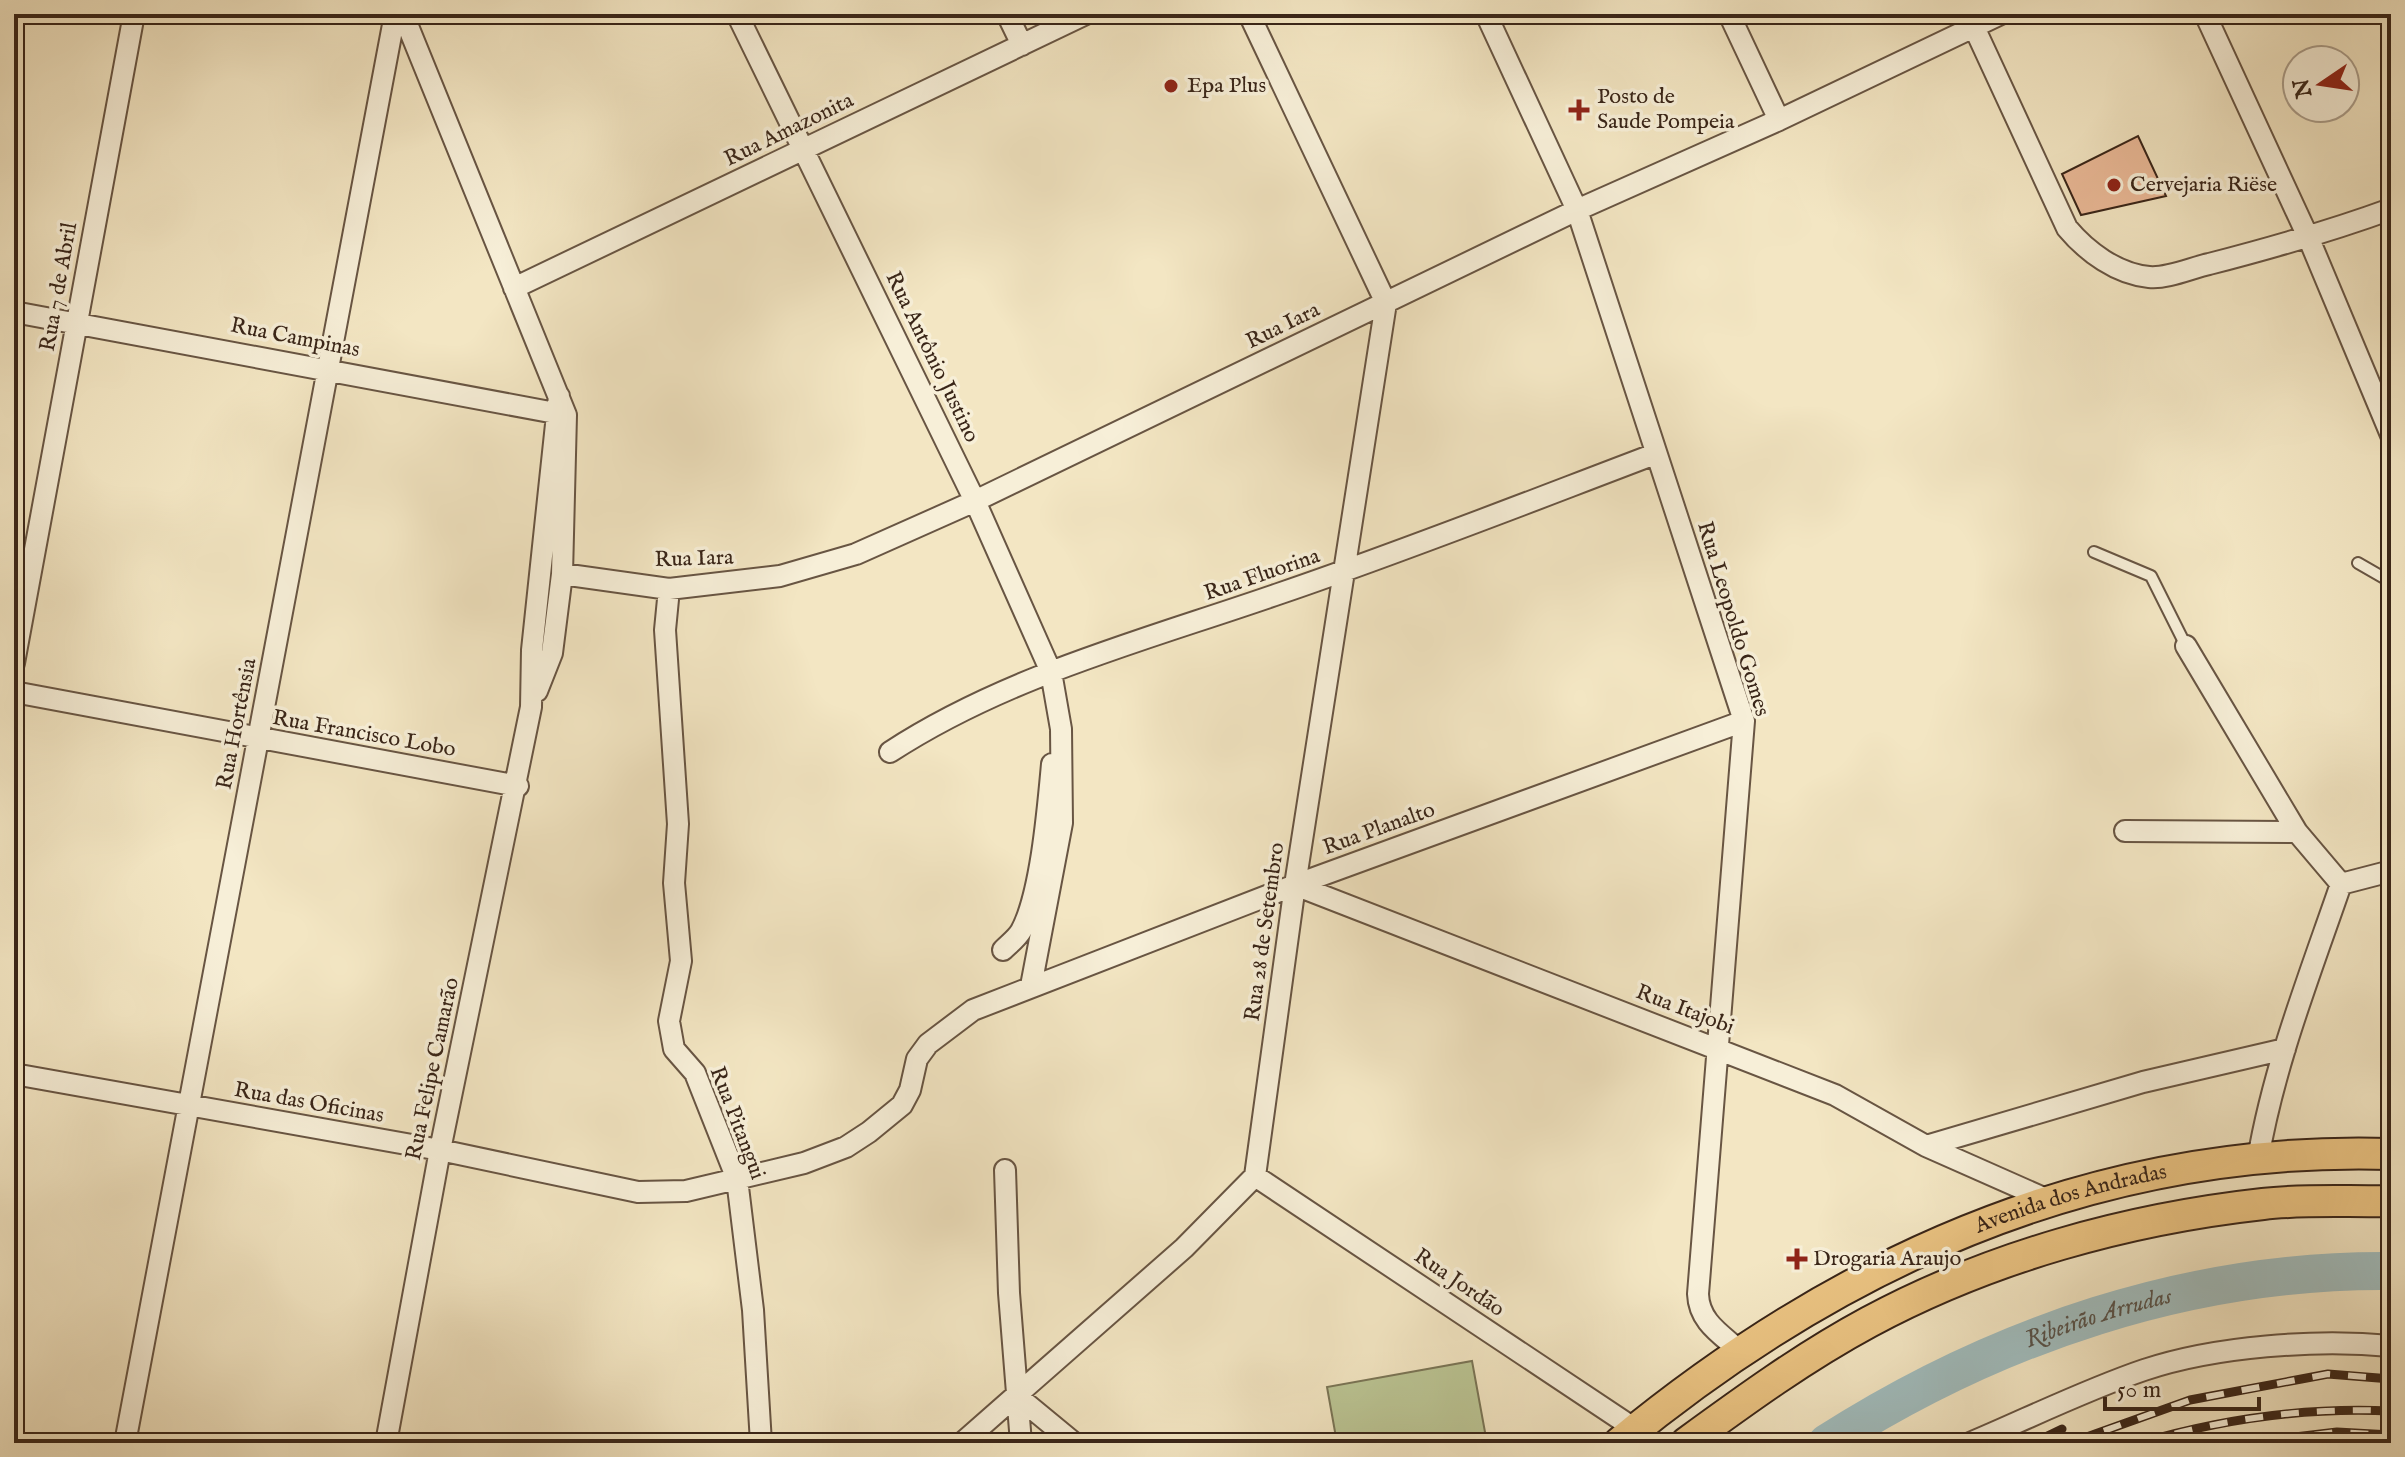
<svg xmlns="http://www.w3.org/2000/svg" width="2405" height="1457" viewBox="0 0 2405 1457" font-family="'IM FELL English',serif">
<rect width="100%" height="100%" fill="#f3e6c3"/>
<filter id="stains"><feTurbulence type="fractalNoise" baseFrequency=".0025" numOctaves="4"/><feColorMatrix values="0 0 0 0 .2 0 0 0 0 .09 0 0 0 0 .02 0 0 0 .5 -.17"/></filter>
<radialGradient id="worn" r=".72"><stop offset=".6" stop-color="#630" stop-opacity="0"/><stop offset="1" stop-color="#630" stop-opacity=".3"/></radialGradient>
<path fill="#bbc594" stroke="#7a7556" stroke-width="2" d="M1472,1361L1487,1443H1337L1327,1387Z"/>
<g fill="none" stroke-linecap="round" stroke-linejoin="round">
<path stroke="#a1bdbe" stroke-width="38" id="s1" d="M1827,1443C1996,1335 2190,1269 2391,1271"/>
</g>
<path fill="#eab997" stroke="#392518" stroke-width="2" d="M2138,136L2166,196L2081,215L2062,174Z"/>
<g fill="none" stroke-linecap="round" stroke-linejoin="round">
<g stroke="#685543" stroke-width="14">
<path id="service" d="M2094,552L2151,576L2186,646
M2358,563L2391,582"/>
</g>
<g stroke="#685543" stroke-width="24">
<path id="minor" d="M403,14L566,415L562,574L552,653L537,691
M737,14L975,501L1051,672L1061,729L1062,823L1031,986
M1007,14L1022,45
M1486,14L1577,210L1744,721L1698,1294C1699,1322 1721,1334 1741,1352
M1729,14L1779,120
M1968,14L2067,228C2087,252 2117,274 2149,277C2167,279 2191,268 2209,264C2271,248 2331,231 2391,209
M2205,14L2309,239L2391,435
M514,288L1086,14
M14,312L566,415
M562,574L669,589L780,576L856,554L975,501L1577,210L1779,120L2001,14
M669,589L665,630L678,824L674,883L681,961L669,1021L674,1049L695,1073L737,1179L753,1310L761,1443
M2186,646L2297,832L2341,884
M14,663L134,14
M14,692L518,786
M890,752C1008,675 1149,639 1281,593C1407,550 1531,501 1655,454
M2125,831L2297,832
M1295,885L1835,1095L1926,1146L2048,1200
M1003,950C1009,944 1017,938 1021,931C1041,894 1048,808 1052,764
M14,1074L440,1150L638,1192L686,1191L804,1163L846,1147L869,1132L902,1105L910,1090L917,1059L928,1044L973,1010L1295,885L1744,721
M1926,1146L2143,1082L2285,1049
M2258,1159C2274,1065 2310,974 2341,884L2391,871
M1005,1170L1009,1293L1021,1443
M1255,1176L1635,1429
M1017,1396L1074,1443
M125,1443L395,14
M386,1443L440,1150L531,707L532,650L559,396
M962,1443L1184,1248L1255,1176L1295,885L1386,303L1249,14
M1970,1443C2027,1419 2085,1390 2144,1370C2216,1346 2316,1339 2391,1346"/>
</g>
<g stroke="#392518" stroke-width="34">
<g id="primary">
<path id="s2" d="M1619,1443C1841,1260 2098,1145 2391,1154"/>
<path d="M1686,1443C1745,1400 1804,1357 1869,1322C1990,1257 2127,1219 2263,1204C2305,1199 2349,1202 2391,1201"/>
</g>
</g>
<use href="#service" stroke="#f7efd8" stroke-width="10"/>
<use href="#minor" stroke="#f7efd8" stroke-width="20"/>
<use href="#primary" stroke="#eac382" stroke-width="30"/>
<g stroke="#392518" stroke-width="9">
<path id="rail" d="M2033,1443L2062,1429
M2070,1443L2190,1400L2328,1374L2391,1379
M2140,1443C2222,1419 2306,1407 2391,1411
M2243,1443L2337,1432L2391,1435"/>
</g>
<use href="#rail" stroke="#f7efd8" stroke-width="6" stroke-dasharray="18" stroke-linecap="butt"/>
</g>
<g fill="#8f2418" stroke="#f7efd8" stroke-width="3">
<circle cx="1171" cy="86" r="8"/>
<path d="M1575 98h8v8h8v8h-8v8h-8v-8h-8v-8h8z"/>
<circle cx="2114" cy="185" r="8"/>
<path d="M1793 1247h8v8h8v8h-8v8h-8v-8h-8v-8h8z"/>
</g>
<g text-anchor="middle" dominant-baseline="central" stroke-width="7" stroke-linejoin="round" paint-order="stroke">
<g font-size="22" fill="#392518" stroke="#f7efd8" text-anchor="start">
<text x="1187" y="86">Epa Plus</text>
<text x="1597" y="97">Posto de<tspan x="1597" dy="25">Saude Pompeia</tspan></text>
<text x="2130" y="185">Cervejaria Riëse</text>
<text x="1813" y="1259">Drogaria Araujo</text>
</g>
<g font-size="22" fill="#392518" stroke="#f7efd8">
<text transform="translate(789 130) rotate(-26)">Rua Amazonita</text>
<text transform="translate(59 287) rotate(-80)">Rua 7 de Abril</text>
<text transform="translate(1283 326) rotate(-26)">Rua Iara</text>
<text transform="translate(295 338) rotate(11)">Rua Campinas</text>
<text transform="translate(932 357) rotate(64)">Rua Antônio Justino</text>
<text transform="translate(694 559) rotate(-2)">Rua Iara</text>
<text transform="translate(1262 575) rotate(-19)">Rua Fluorina</text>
<text transform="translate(1733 619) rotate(73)">Rua Leopoldo Gomes</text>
<text transform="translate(237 724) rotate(-79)">Rua Hortênsia</text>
<text transform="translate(364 734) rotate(10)">Rua Francisco Lobo</text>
<text transform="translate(1379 829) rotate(-20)">Rua Planalto</text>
<text transform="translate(1265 932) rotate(-82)">Rua 28 de Setembro</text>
<text transform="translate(1685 1010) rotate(21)">Rua Itajobi</text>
<text transform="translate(433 1069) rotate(-78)">Rua Felipe Camarão</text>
<text transform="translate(309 1103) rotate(10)">Rua das Oficinas</text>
<text transform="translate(737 1123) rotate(69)">Rua Pitangui</text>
<text stroke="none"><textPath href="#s2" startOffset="518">Avenida dos Andradas</textPath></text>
<text transform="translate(1459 1283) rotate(34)">Rua Jordão</text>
</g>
<g font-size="24" font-style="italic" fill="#58534a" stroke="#f7efd8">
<text stroke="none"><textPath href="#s1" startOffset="300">Ribeirão Arrudas</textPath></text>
</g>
</g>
<rect width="2405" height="1457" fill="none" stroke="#f3e6c3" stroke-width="48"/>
<rect x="16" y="16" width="2373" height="1425" fill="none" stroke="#392518" stroke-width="4"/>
<rect x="24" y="24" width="2357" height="1409" fill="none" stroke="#392518" stroke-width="2"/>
<g transform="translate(2321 84) rotate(257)"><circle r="38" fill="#f7efd8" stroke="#ab9e8b" stroke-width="2"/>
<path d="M0-6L14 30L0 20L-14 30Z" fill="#8f2418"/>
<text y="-12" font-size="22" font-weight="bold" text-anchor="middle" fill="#392518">N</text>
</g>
<path d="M2105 1397v12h154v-12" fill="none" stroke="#392518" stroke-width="4"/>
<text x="2117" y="1397" font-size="24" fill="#392518" stroke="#f7efd8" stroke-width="6" paint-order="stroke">50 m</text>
<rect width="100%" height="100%" filter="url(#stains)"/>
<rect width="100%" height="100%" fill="url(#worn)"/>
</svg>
